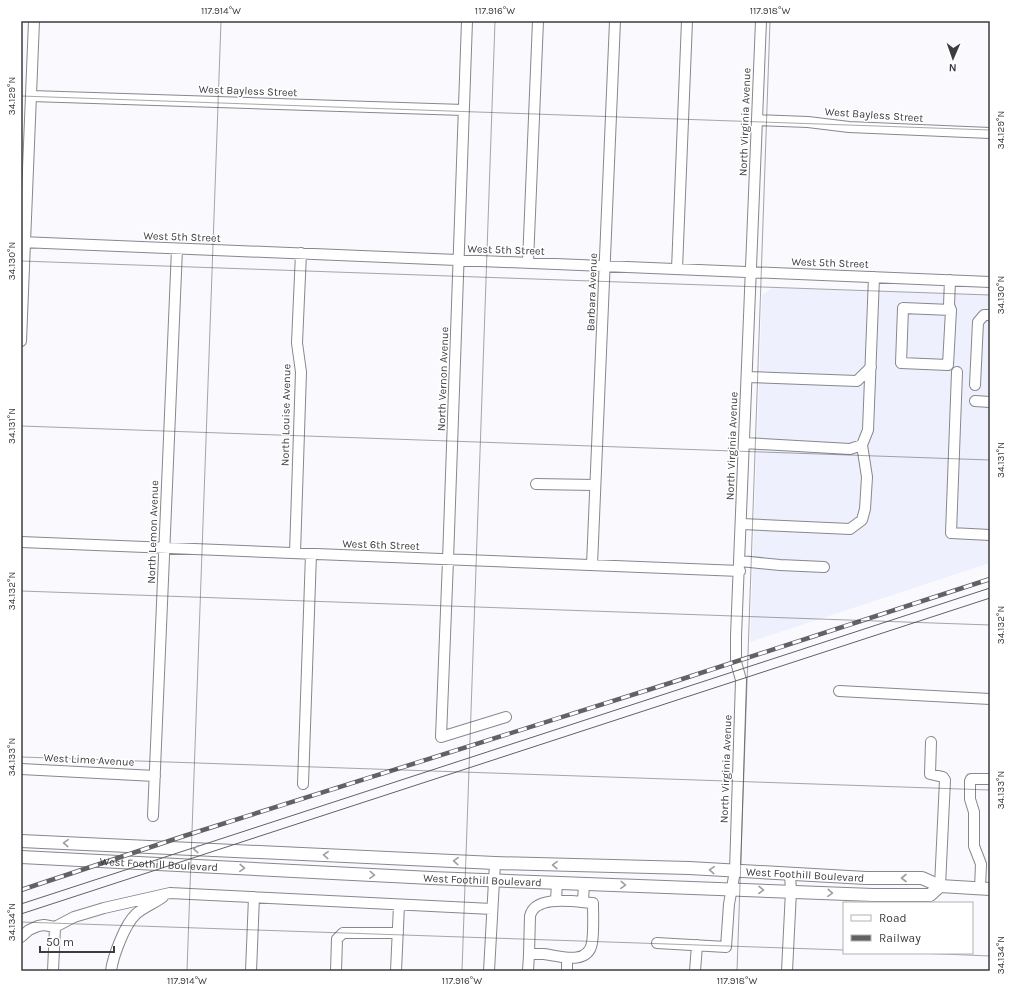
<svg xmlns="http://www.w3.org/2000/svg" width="1011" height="992" viewBox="0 0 1011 992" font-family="Karla,sans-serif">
<rect width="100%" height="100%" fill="#fafafe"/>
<path fill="#eff0fe" d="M772,288L990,295V563L750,642L762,295Z"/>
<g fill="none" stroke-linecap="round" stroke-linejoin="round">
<g stroke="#87878d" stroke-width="12">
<path id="minor" d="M467,21L448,560L441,737L506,717
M31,96L464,110
M757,120L808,122L849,127L990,133
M21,242L990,282
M528,262L538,21
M677,269L687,21
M950,280L949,305L951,310L948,365L901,363L903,308L951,310
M21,341L34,21
M957,372L951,533L990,535
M747,377L857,381L871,367
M975,385L978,322L984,315H990
M975,401L990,402
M744,443L850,449L862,445
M536,484L595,485
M742,524L850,529L862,520L865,509L867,477L862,445L868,430L874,277
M21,542L740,571
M295,553L301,372L297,343L301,253
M740,561L780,565L824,567
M592,565L615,21
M839,691L990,699
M931,742L930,774L943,777L945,780L940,886
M21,769L155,776
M303,784L311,554
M153,816L177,249
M980,889L981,864L974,846V812L970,799V781L971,779H990
M556,901L557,882
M583,902L584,883
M21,937L29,930L38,926L44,925L55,927L74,917L104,908L170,893L492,909
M657,943L726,947L729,904L735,871L741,680L736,662V636L761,21
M53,971L55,927
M111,971C113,956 125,924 136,914C144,907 155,903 163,897
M251,971L254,897
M336,971L337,939L343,933H398
M396,971L399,905
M489,971L495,863
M528,971L529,954C534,954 539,954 544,954C559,956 588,966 592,943C594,930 593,916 593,903C576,902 535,894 530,916L529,954
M567,971V959
M695,971L697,945
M787,971L791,891L790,875"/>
</g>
<g stroke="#87878d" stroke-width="14">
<g id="major">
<path id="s1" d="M21,841L495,863L689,868L866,878H922L940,886L990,889"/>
<path id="s2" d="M21,857L431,878L873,895H930L940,886"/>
</g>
</g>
<use href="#minor" stroke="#fff" stroke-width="10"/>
<use href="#major" stroke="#fff" stroke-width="12"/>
<path stroke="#616264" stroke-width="1" d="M21,904L990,588
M21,914L990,598"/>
<g stroke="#616264" stroke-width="4.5">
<path id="rail" d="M21,890L184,836L670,683L990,579"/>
</g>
<use href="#rail" stroke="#fff" stroke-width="3" stroke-dasharray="9" stroke-linecap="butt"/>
</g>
<defs><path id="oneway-chevron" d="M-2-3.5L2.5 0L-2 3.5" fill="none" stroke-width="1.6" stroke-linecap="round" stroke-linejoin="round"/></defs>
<g stroke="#9e9e9f">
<use href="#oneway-chevron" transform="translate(66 843) rotate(-177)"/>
<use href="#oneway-chevron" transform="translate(196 849) rotate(-177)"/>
<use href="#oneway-chevron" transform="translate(326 855) rotate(-177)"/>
<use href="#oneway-chevron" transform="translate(456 861) rotate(-177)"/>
<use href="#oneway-chevron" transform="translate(555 865) rotate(-178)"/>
<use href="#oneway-chevron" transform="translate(242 868) rotate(3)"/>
<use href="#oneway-chevron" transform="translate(712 870) rotate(-177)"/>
<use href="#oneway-chevron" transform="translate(372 875) rotate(3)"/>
<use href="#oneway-chevron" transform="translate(904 878) rotate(-180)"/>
<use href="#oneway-chevron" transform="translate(623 885) rotate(3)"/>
<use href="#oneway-chevron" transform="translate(761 890) rotate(1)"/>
<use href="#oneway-chevron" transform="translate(830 893) rotate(3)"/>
</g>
<path fill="none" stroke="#3c3d3f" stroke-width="1" stroke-opacity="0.45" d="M21,96L990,130M21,261L990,295M21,426L990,460M21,591L990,625M21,757L990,790M21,922L844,950M918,953L990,956M187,971L221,21M462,971L495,21M737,971L770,21"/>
<g text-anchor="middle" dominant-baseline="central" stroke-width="3" stroke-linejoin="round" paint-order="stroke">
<g font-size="11" fill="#3c3d3f" stroke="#fff">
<text transform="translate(248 91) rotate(2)">West Bayless Street</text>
<text transform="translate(874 115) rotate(4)">West Bayless Street</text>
<text transform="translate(745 122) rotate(-88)">North Virginia Avenue</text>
<text transform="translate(182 237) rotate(2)">West 5th Street</text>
<text transform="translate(506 250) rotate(2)">West 5th Street</text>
<text transform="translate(830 263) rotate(2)">West 5th Street</text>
<text transform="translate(592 292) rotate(-88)">Barbara Avenue</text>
<text transform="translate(443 379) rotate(-88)">North Vernon Avenue</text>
<text transform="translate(286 415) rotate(-89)">North Louise Avenue</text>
<text transform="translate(732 446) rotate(-88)">North Virginia Avenue</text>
<text transform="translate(153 532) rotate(-88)">North Lemon Avenue</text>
<text transform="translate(381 545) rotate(2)">West 6th Street</text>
<text transform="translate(89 760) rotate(3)">West Lime Avenue</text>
<text transform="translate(726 769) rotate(-88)">North Virginia Avenue</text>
<text stroke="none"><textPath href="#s2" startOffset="138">West Foothill Boulevard</textPath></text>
<text stroke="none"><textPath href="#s1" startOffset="785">West Foothill Boulevard</textPath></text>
<text stroke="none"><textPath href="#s2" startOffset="462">West Foothill Boulevard</textPath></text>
</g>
</g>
<rect width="1011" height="992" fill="none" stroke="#ffffff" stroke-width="44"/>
<rect x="843" y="902" width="130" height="52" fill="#ffffff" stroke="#b1b1b2"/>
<rect x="851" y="915" width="20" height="6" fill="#ffffff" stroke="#b1b1b2"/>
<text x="879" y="922" font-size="12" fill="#3c3d3f">Road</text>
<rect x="851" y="935" width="20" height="6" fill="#616264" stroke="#b1b1b2"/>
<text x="879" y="942" font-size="12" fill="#3c3d3f">Railway</text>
<g transform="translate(953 58) rotate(182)" stroke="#ffffff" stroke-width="3" paint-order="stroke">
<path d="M0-3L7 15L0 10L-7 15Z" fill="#3c3d3f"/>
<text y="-6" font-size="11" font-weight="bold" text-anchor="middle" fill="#3c3d3f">N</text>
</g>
<path d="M40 946v6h74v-6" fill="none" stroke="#3c3d3f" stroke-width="2"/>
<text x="46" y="946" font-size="12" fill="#3c3d3f" stroke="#ffffff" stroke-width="3" paint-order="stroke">50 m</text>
<rect x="22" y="22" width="967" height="948" fill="none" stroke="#3c3d3f" stroke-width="1.5"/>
<g font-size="10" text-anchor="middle" fill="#3c3d3f">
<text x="221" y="14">117.914°W</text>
<text x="495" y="14">117.916°W</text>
<text x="770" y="14">117.918°W</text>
<text transform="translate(11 96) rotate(-90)" y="4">34.129°N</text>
<text transform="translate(1000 130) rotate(-90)" y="4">34.129°N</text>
<text transform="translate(11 261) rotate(-90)" y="4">34.130°N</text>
<text transform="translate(1000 295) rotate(-90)" y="4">34.130°N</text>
<text transform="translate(11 426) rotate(-90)" y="4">34.131°N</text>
<text transform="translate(1000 460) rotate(-90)" y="4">34.131°N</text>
<text transform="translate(11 591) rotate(-90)" y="4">34.132°N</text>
<text transform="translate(1000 625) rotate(-90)" y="4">34.132°N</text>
<text transform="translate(11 757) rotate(-90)" y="4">34.133°N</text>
<text transform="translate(1000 790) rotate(-90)" y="4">34.133°N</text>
<text transform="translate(11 922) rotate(-90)" y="4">34.134°N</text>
<text transform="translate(1000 955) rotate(-90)" y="4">34.134°N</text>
<text x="187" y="984">117.914°W</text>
<text x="462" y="984">117.916°W</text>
<text x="737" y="984">117.918°W</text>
</g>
</svg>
